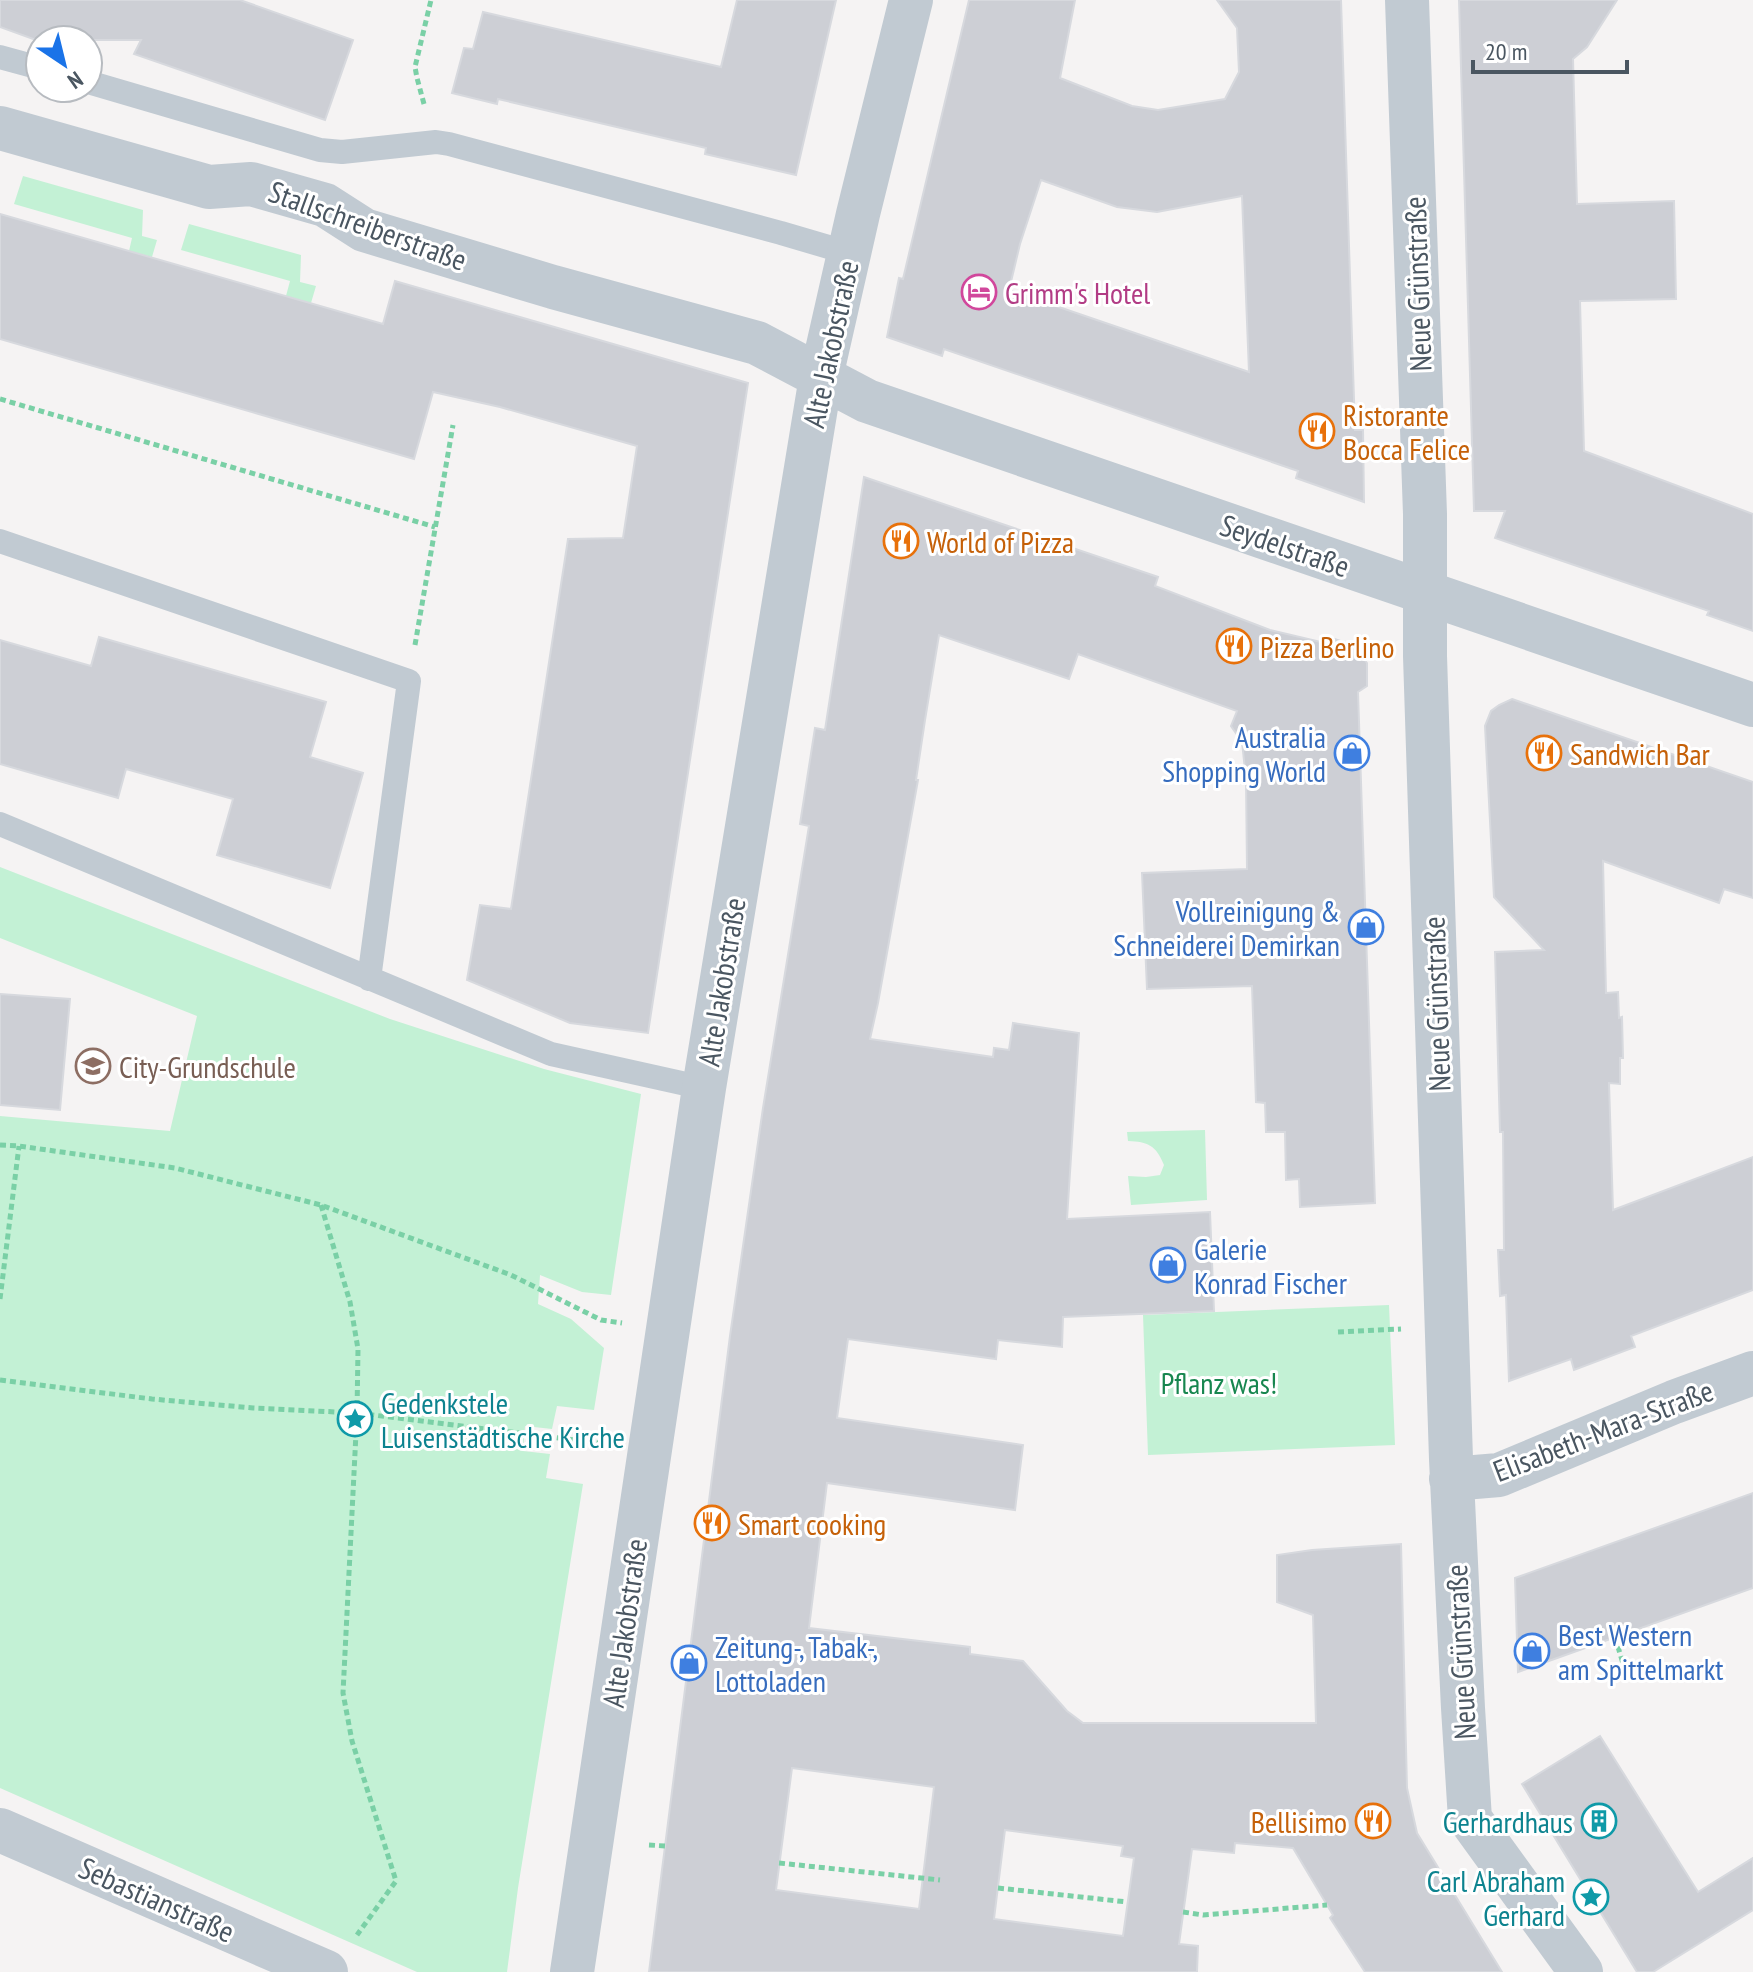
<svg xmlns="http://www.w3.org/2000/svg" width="1753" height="1972" viewBox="0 0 1753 1972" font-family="'PT Sans Narrow',sans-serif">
<rect width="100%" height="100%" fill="#f5f3f3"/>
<path fill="#c3f1d5" d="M23,176L143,210L142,236L157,240L152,257L129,251L132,238L14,204Z
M189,224L301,255L300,282L316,286L311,303L286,296L290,281L181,250Z
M0,867L390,1019L544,1069L641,1094L611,1295L582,1292L540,1275L538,1304L571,1319L604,1348L594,1410L557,1406L552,1429L525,1426L523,1451L550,1454L546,1478L583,1484L518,1888L507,1972H417L0,1788V1116L170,1131L197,1016L0,938Z
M1205,1130L1207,1200L1131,1205L1128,1176L1146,1177L1160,1175L1164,1165C1156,1145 1148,1142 1128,1141L1127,1132Z
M1389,1305L1395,1445L1148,1455L1143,1315Z"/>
<path fill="#cdcfd5" stroke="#d7d9de" stroke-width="2" fill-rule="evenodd" d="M0,0H240L353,40L325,120L134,54L141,40H36L0,27Z
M737,0H836L796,175L705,154L706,148L498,99L497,104L452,93L464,48L473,49L483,12L721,67Z
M969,0H1075L1060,78L1132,106L1158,110L1225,99L1239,72L1237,28L1217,0H1341L1355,430H1363L1364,502L1296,478L1298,471L944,349L942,356L887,337L899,278L903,279ZM1041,180L1117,207L1157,212L1242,196L1249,372L1009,290L1020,244Z
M1459,0H1617L1587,47L1573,59L1577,204L1674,201L1676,299L1580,301L1584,451L1753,514V631L1707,615L1709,611L1495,538L1505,511H1474Z
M0,214L383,324L395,281L748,383L648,1033L570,1023L467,980L480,905L511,909L568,539L623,538L637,446L500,407L433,392L414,459L0,339Z
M864,477L1158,577L1155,586L1270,630L1325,643L1332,638L1353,645L1367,663V686L1358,692L1375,1203L1300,1207L1299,1179L1286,1180L1285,1132H1266L1265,1103L1256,1102L1252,986L1147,989L1142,873L1247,869L1246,779L1242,742L1231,726L1237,711L1078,654L1069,679L939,635L925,720L916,780H918L878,1003L870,1039L993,1057L994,1048L1009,1050L1013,1023L1079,1033L1067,1219L1210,1212L1214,1311L1063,1317L1062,1347L998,1340L996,1359L848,1339L837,1418L1023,1445L1015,1510L827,1483L809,1628L970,1647V1654L1023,1661L1067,1711L1083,1723H1316L1313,1615L1277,1602V1555L1312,1550L1401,1544L1407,1788L1417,1833L1502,1972H1365L1330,1918L1333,1915L1293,1848L1235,1843L1234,1853L1192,1849L1179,1944L1198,1946L1197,1972H649L730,1336L763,1108L809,826L800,824L815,728L825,730ZM792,1768L934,1787L919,1909L776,1890ZM1005,1830L1123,1846L1121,1856L1134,1858L1123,1936L994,1919Z
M99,637L326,702L310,757L363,773L330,888L217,855L233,799L126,769L118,798L0,764V640L91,666Z
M1512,699L1753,782V898L1724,889L1719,903L1603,861L1606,993L1618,992L1619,1018L1622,1017L1623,1058H1620V1084L1609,1083L1613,1210L1753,1157V1290L1631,1336L1635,1347L1574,1370L1571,1359L1509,1381L1506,1295L1500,1296L1498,1250H1504L1503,1132H1500L1495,952L1544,950L1494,897L1485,726L1491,711L1499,705Z
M0,994L70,999L60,1110L0,1105Z
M1753,1493V1588L1518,1672L1515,1578Z
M1600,1736L1698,1892L1753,1858V1910L1653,1972H1637L1522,1784Z"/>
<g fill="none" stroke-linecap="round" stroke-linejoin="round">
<path stroke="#7ad0a6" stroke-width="5" stroke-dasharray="6 4" stroke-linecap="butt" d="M424,104L417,78L415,67L431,0
M0,399L435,527
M415,645L453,425
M0,1145L19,1146L175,1168L321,1205L511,1275L601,1320L622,1323
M321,1205L350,1302L358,1349L357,1413L343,1693L352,1741L396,1881L357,1935
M0,1299L19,1146
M1338,1332L1401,1329
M0,1380L152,1399L253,1408L357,1413L599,1443
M1615,1637L1624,1667
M649,1845L665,1846
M779,1863L940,1880
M998,1888L1127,1902
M1183,1912L1203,1915L1327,1905"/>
<path stroke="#c1cad2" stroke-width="24" d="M0,57L40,68
M88,82L320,150L342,152L436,142L449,144L781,233L849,253
M0,541L409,681L369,979
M0,824L551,1054L704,1088"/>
<path stroke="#c1cad2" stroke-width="44" d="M1407,0L1425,514V656L1451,1459L1463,1708L1470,1819L1581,1972
M0,128L209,187L251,184L325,205L364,230L553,287L757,343L867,401L1753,705
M1451,1479L1499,1475L1674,1402L1753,1373
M0,1830L326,1972
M572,1972L704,1088L821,377L858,214L911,0"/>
</g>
<defs>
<g id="hotel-ring" transform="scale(1.8)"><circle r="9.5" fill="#fff" stroke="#d1479c" stroke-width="1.5"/><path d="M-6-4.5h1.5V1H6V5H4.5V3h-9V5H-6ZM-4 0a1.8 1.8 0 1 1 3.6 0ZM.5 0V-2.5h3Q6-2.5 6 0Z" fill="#d1479c"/></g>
<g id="restaurant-ring" transform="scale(1.8)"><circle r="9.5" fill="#fff" stroke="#e8710a" stroke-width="1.5"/><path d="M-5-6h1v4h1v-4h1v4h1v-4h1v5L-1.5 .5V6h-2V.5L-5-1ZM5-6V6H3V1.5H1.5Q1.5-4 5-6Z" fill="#e8710a"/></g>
<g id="shop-ring" transform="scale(1.8)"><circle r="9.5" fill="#fff" stroke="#3f7fe0" stroke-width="1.5"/><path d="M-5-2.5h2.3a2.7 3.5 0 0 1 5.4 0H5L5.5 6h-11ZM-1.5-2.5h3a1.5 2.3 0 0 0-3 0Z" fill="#3f7fe0"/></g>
<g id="school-ring" transform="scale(1.8)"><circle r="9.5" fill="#fff" stroke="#8d6e63" stroke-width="1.5"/><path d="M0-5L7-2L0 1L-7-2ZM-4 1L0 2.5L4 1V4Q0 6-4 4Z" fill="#8d6e63"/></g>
<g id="sight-ring" transform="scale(1.8)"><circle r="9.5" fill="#fff" stroke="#0f9aa8" stroke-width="1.5"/><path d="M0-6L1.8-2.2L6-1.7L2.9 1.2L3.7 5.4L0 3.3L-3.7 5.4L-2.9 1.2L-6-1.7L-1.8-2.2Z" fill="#0f9aa8"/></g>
<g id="building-ring" transform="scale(1.8)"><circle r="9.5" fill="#fff" stroke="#0f9aa8" stroke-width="1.5"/><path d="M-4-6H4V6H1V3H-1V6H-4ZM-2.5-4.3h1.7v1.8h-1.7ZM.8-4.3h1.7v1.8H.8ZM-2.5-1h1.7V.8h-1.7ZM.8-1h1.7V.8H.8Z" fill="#0f9aa8"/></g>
</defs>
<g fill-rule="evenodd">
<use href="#hotel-ring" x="979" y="292"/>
<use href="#restaurant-ring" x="1317" y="431"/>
<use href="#restaurant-ring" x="901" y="541"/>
<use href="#restaurant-ring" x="1234" y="646"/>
<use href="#shop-ring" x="1352" y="753"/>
<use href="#restaurant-ring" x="1544" y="753"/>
<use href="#shop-ring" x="1366" y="927"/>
<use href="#school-ring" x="93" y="1066"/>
<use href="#shop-ring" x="1168" y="1265"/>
<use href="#sight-ring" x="355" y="1419"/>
<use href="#restaurant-ring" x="712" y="1523"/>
<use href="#shop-ring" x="1532" y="1651"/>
<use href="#shop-ring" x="689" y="1663"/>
<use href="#restaurant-ring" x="1373" y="1821"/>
<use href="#building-ring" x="1599" y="1821"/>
<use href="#sight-ring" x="1591" y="1897"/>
</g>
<g text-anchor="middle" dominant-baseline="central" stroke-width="6" stroke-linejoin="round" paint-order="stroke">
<g font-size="30" fill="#4a5661" stroke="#fff">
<text transform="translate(368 225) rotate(20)">Stallschreiberstraße</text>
<text transform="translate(1417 284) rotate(-92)">Neue Grünstraße</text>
<text transform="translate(830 344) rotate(-78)">Alte Jakobstraße</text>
<text transform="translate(1285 545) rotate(19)">Seydelstraße</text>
<text transform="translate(721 982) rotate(-81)">Alte Jakobstraße</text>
<text transform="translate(1436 1004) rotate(-92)">Neue Grünstraße</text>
<text transform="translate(1603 1430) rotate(-21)">Elisabeth-Mara-Straße</text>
<text transform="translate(624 1623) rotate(-82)">Alte Jakobstraße</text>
<text transform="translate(1460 1652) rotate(-93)">Neue Grünstraße</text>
<text transform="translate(157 1899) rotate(24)">Sebastianstraße</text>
</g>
<g font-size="30" fill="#b23c85" stroke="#fff" text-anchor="start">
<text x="1005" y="292">Grimm's Hotel</text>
</g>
<g font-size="30" fill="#c56008" stroke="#fff" text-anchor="start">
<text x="1343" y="414">Ristorante<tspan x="1343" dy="34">Bocca Felice</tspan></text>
<text x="927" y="541">World of Pizza</text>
<text x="1260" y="646">Pizza Berlino</text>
<text x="1570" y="753">Sandwich Bar</text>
<text x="738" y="1523">Smart cooking</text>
<text x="1347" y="1821" text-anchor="end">Bellisimo</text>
</g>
<g font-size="30" fill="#366cbe" stroke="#fff" text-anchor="start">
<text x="1326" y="736" text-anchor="end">Australia<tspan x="1326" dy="34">Shopping World</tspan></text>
<text x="1340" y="910" text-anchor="end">Vollreinigung &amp;<tspan x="1340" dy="34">Schneiderei Demirkan</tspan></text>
<text x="1194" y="1248">Galerie<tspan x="1194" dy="34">Konrad Fischer</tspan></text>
<text x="1558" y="1634">Best Western<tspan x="1558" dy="34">am Spittelmarkt</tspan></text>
<text x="715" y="1646">Zeitung-, Tabak-,<tspan x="715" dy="34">Lottoladen</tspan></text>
</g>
<g font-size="30" fill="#785e54" stroke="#fff" text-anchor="start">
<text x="119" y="1066">City-Grundschule</text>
</g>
<g font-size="30" fill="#17864f" stroke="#fff">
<text x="1219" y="1382">Pflanz was!</text>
</g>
<g font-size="30" fill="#0d838f" stroke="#fff" text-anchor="end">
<text x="381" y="1402" text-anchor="start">Gedenkstele<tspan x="381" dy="34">Luisenstädtische Kirche</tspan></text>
<text x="1573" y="1821">Gerhardhaus</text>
<text x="1565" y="1880">Carl Abraham<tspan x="1565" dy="34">Gerhard</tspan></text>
</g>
</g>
<g transform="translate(64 64) rotate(145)"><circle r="38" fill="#ffffff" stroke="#b7bbc0" stroke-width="2"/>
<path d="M0-6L14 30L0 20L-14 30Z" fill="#1a73e8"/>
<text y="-12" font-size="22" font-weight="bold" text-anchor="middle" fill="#4a5661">N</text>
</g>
<path d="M1473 60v12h154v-12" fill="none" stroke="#4a5661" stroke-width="4"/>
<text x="1485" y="60" font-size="24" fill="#4a5661" stroke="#ffffff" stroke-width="6" paint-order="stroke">20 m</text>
</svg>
